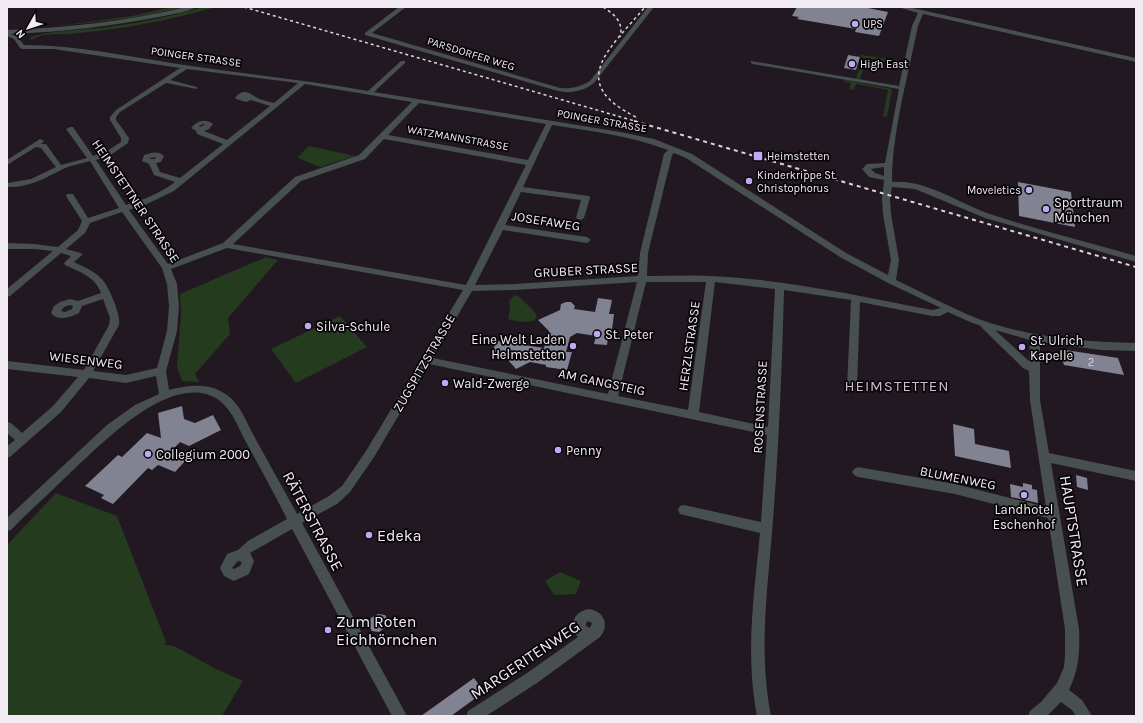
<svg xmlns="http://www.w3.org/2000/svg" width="1143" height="723" viewBox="0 0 1143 723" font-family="Karla,sans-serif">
<rect width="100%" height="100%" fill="#211822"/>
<path fill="#243b1e" d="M172,7H185L132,18L50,27L132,16Z
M203,7H216C168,21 118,30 68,34C57,35 42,32 32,40L29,38C47,30 86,30 108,27C140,23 172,16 203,7Z
M862,55L899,61L898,65L897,63L867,58L860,78L863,80L856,78L864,58L860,56Z
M844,80L892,89L887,117L883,116L888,90L856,84L854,90L849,89L851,83L844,82Z
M309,146L355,156L320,167L300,159L298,157Z
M266,257L278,260L228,318L230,334L195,374L199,382L182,381L177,367L181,314L180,294Z
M515,295L520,297C525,305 534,307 537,317L534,321L520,322L508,319L510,309L509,301Z
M340,316L367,347L296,383L271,349Z
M56,493L117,516L166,642L164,644L176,647L216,669L243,681L222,716H7V545Z
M560,572L581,581L576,594L554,595L545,581Z"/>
<path fill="#818292" d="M797,7H863L888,12L879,36L855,32L856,29L797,19L799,17L792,16Z
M848,55L860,57L856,70L844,68Z
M1018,182L1071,192L1075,227L1019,216Z
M598,298L612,300L609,314H614L611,338H608L607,345L594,344L596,336L577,333L570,337L566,352H572L567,370L546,367V365L530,362L516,369L507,359L498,358L499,355L491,354L497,341L544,348L549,331L538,320L560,310L561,304L566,302H571L575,306L574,309L595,312Z
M1059,349L1118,358L1124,375L1064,365Z
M182,406L184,419L195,423L213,415L221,430L189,446L180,442L169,453L186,460L175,472L158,465L152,470L148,468L113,504L101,498L104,495L85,486L118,455L122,457L147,433L161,438L158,413Z
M953,424L974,429L975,444L1009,451L1011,468L955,456Z
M1076,475L1087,478L1088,490L1077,487Z
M1023,483L1032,485V489L1037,490L1038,503L1011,497L1010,484L1023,487Z
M378,614L385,615L388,620L386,627L379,632L372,631L369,625L371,618Z
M474,678L484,692L451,716H421Z"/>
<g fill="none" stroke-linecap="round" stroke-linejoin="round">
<path fill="#47504e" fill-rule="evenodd" d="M186,7H196C188,12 173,14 164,16C113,26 63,32 11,34L18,37L24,45C77,45 131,57 184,65C245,74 307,80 368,91L401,61H405V63L374,92L620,132L654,139L692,154L846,253L888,275L891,260L883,214L882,199L884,180L869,177L862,169L867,164L885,163L899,89L753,64L751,63V61L899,86L912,26L918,13L898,7H908L1136,58V62L923,14L918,26C908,76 892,132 892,182C926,179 958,203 990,214C1038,230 1087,242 1136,256V262L985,218L915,189L892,187L890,199L891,214L899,260L896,280C922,292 949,307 976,318C1027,337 1082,342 1136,343V351L1101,350L1040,342V400L1049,453L1136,471V481L1051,463L1079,629C1080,651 1079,670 1069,690L1082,700L1092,716H1076L1072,710L1061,702L1047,716H1028L1030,711L1041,702L1057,683L1064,667L1065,656V629L1048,518L955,494L858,477L854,475L852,472L854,469L858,467L955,484L1046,507L1030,400L1029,371L1023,368L982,328L981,326L970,322L948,312L940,316H932L860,302L857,387L856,390H848L847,387L851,300L784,290C782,366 779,443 773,520C768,588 758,648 771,716H757C745,652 754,597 760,533L684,515L680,514L678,510L680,506L684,505L761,522L767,435L429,364L374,457L350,492L337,504L302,523L407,716H392L292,529L250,553L254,561L249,574L234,581L224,576L220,568L227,554L238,550L248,541L287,519C274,493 260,468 246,442C239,429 232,410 220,401C174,367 101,445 70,473C51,492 30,510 11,530L7,531V518L107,425L135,405L159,394L156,376L126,383L89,378L61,412L11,456L7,458V446L15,440L7,433V422L11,423L22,433L53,406L78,377L7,369V361L84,370L109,325L110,318L103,299L82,306L79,313C71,317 58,322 51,313L54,306L60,302L70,299L78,301L101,293C96,277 78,271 65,265L64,263L71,256L61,253L10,296L7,297V289L53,251L34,249H7V243L34,244L58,247L78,230L82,221L66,196L67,194H73L88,218L119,208L90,161C81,164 71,165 63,169C44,179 28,188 7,187V183L31,179L56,167L41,148L36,147L7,165V160L40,139L44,141L41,144H46L61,165L87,158L66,129L70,127H73L93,156L107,151L121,142V138L110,120V117L116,110L180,68L54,49H22L20,48L14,39L7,36V30C68,28 127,21 186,7ZM187,69L298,83L274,103C268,101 259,100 254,96C247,91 241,90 235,98L236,99L246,102L251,100L270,106L227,140L204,131L209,129L213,124C205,118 197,121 191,128L196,131L197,134L223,144L180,178L160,172L156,163L161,162L164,156C157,150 152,153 144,155L142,161L149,164L154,175L175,182C161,193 143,200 126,205L96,160L112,154L128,143L129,138L116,120V117L120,112L166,83L197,89V87L170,80ZM305,84L412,102L359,155L295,177L223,243L168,264L129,210L147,204L174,191ZM419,103L546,124L528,160L388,135ZM200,125L204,124L205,125L199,127ZM552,125C591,131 631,136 668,150L664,154L640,253L638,276L515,284L475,285L503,230L587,243L591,240L587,237L505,225L521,192L581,200L576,218L580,220L584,218L590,198L589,196L523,187ZM384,139L526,165L466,285L233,244L301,181L365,159ZM674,153L686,158L840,257L888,283L941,308L932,310C859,296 785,279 710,276C689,275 668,276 647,276L648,253L672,155ZM156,157L155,159H150V158ZM884,167V176L875,173L871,169ZM122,212L162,268L167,284L169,306L167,331L157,368L126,375L93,371L119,325C120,317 117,311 115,304C105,277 99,274 74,262L82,255L81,253L66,249L85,233L90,223ZM227,248L463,290L366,451L342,486L329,496L297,514C283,488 268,462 254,436C247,423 240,404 227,395C209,382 189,385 169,390L166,371L177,331L179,306L177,284L171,269ZM637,282L608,394L433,358L472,291L515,290ZM646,282H706L688,410L618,396ZM715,282L775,289L768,427L699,412ZM70,305L73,306L72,309L65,312L61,311L64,307ZM995,330L1030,340L1029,361ZM238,561L242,562L240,566L234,569L232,568Z
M399,7H406L372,33L560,88C572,89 580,87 590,81L648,7H654L594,83C584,91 571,94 558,91L365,35V33Z
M589,609C604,611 610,625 600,637L537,683L486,716H466L468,711L527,673L578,637C568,625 574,611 589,609ZM588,621L592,623L590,628L586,626V623Z"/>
<path stroke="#dcd5dd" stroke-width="1.5" stroke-dasharray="3 3" stroke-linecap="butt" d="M244,7L638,122
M603,7C614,14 624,22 620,37
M636,117C565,82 611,48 645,7"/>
<path stroke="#dcd5dd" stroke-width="2" stroke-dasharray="4 4" stroke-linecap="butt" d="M634,121L1136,267"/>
</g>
<g fill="#bea9f4" stroke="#080509" stroke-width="1.5">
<circle cx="855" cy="24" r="4"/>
<circle cx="852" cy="64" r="4"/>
<rect x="753" y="151" width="10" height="10" rx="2"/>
<circle cx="749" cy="181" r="4"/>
<circle cx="1029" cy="190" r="4"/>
<circle cx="1046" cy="209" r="4"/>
<circle cx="308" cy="326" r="4"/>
<circle cx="597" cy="334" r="4"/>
<circle cx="573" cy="346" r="4"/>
<circle cx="1022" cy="347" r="4"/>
<circle cx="445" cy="383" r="4"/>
<circle cx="558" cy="450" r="4"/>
<circle cx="148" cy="454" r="4"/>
<circle cx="1024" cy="495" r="4"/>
<circle cx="369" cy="535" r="4"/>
<circle cx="328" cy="630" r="4"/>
</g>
<g text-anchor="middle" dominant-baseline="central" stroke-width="3.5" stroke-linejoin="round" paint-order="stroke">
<g font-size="11" fill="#f2ebf3" stroke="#080509" text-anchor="start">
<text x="863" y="24">UPS</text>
<text x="860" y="64">High East</text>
<text x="767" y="156">Heimstetten</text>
<text x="757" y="175">Kinderkrippe St.<tspan x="757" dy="13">Christophorus</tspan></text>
<text x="1021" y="190" text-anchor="end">Moveletics</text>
</g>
<g font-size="11" fill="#f2ebf3" stroke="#080509">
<text transform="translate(471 54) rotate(17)">PARSDORFER WEG</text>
<text transform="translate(196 57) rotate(8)">POINGER STRASSE</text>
<text transform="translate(602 121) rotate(10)">POINGER STRASSE</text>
<text transform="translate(458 138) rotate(10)">WATZMANNSTRASSE</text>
</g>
<g font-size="11" fill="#d6d1db">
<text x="1091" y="362">2</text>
</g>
<g font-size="13" fill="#f2ebf3" stroke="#080509">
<text transform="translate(136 201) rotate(56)">HEIMSTETTNER STRASSE</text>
<text transform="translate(546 221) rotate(9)">JOSEFAWEG</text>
<text transform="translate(586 270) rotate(-3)">GRUBER STRASSE</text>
<text transform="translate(689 346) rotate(-82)">HERZLSTRASSE</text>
<text transform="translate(86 360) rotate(7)">WIESENWEG</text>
<text transform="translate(424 363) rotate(-60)">ZUGSPITZSTRASSE</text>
<text transform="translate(602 382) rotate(12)">AM GANGSTEIG</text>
<text transform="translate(760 407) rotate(-87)">ROSENSTRASSE</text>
<text transform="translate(958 478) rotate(11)">BLUMENWEG</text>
</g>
<g font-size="13" fill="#f2ebf3" stroke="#080509" text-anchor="start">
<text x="1054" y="202">Sporttraum<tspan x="1054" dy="15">München</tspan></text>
<text x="316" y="326">Silva-Schule</text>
<text x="605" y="334">St. Peter</text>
<text x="565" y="339" text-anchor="end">Eine Welt Laden<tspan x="565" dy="15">Helmstetten</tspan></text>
<text x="1030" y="340">St. Ulrich<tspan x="1030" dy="15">Kapelle</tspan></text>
<text x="453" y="383">Wald-Zwerge</text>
<text x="566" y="450">Penny</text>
<text x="156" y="454">Collegium 2000</text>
<text x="1024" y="509" text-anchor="middle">Landhotel<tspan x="1024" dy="15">Eschenhof</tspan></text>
</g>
<g font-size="15" letter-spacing="1" fill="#cbbecd" stroke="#080509">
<text x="897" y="386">HEIMSTETTEN</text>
</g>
<g font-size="16" fill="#f2ebf3" stroke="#080509">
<text transform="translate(313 521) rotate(62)">RÄTERSTRASSE</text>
<text transform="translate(1074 531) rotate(81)">HAUPTSTRASSE</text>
<text transform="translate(525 660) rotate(-34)">MARGERITENWEG</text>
</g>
<g font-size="16" fill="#f2ebf3" stroke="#080509" text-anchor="start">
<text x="377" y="535">Edeka</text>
<text x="336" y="621">Zum Roten<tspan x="336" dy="18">Eichhörnchen</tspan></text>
</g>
</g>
<rect width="1143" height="723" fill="none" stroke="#f2ebf3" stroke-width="16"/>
<g transform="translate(28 28) rotate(231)" stroke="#080509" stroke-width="3" paint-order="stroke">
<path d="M0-3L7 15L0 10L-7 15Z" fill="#f2ebf3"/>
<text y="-6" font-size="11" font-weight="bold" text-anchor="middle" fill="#f2ebf3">N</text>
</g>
</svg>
